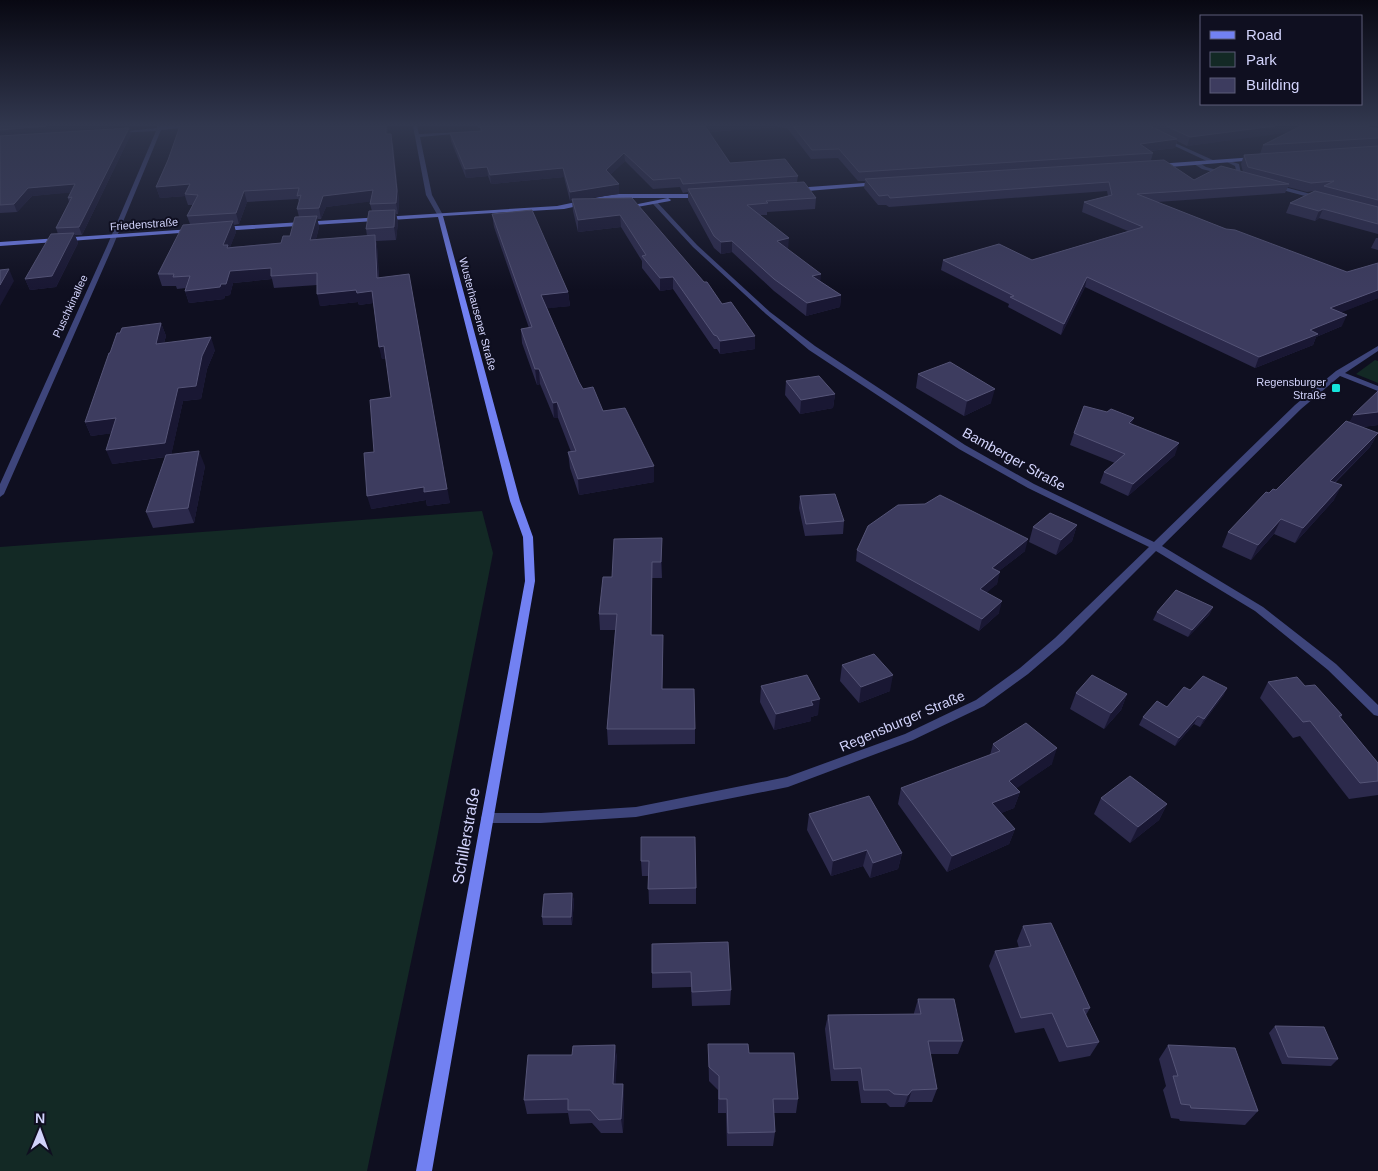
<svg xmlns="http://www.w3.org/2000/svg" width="1378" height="1171" viewBox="0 0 1378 1171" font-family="Helvetica,sans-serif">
<rect width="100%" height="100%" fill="#0f0f20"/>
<path fill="#132925" d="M1375,360L1378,361V383L1356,374Z
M482,511L493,553L436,843L367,1171H0V547Z"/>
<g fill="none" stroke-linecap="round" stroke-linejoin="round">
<path fill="#3e457b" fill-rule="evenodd" d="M157,126H205L161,130L113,246L4,494L0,497V484L107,246L156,131L118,133L116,132L157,128Z
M413,126H417L419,134L463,132L465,133L420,137L432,195L443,215L442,216H438L426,195Z
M1365,126L1378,128V131L1365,127Z
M1164,138L1215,161L1216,162L1211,163L1162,140Z
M1227,160L1239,164L1242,178H1238L1235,166L1227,162Z
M1196,161L1206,167L1228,173L1225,175L1202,169L1194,164Z
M1273,184L1322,197L1323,198L1320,200L1271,187L1270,186Z
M653,202H657L697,245L770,312L815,346L965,445L1034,484L1154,542L1295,405L1336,371L1378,346V351L1345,373L1378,386V391L1340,376L1301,409L1162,546L1263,607L1336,664L1378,705V716L1374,715L1328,670L1255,611L1156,551L1063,644L1028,674L984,706L913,740L788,787L636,817L541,823H487L483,822L481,818L483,814L487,813H541L636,807L787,777L905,734L976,700L1020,668L1055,638L1149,547L1028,488L959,449L809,350L766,314L693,247L653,204Z"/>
<path fill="#7281f2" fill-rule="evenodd" d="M1255,157L1257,160L1157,168L1154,166L1157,164Z
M878,182L880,183V185L795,192L792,190L795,188Z
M614,194H701L704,196L701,198H614L564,209L443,216L520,501L533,537L535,581L432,1171H416L525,581L523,537L510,501L438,217L221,231L218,229L221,227L557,206Z
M668,198L671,200L670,201L626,209L623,207Z
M192,229L195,231L194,232L0,246V242Z"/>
</g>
<path fill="#2c2a4c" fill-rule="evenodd" d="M0,126L83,130L131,134L82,235H75L78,243L56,287L30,290L25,279L58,234L56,228L69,202L68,198L71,192L32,196L17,212L0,213Z
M180,126H388V134L393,144L399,202L398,214H396L398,222L396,240L376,241L377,246L379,278L450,503L427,506L426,500L371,509L374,452L391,397L386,358L382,359L373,303L359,305L358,302L320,306L317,285L274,288L272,279L233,283L230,295L225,296L224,299L189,303L185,291L186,288L177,289L176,286H162L158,274L190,224L187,216L193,205H188L185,196L160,198L156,187L168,160ZM298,199L299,202L297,209L299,217L290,236L281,243L230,247L236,232L234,225L239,224L247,202ZM371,201L370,204L372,211L366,229L367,236L316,239L319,227L317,219H321L326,207Z
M478,126H1367L1378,131V234L1319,218L1315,221L1286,213L1290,203L1314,191L1307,192L1288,187L1285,193L1157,202L1226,229L1347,272L1378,263V298L1341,312L1342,326L1316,337L1313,345L1255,368L1085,287L1061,335L1008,307L1009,304L941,270L943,260H1032L1128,231L1082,212L1084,202L1108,196L1107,191L889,207L886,205H878L864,188L865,181H858L838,158L811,159L787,128L778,127L709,132L730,163L798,176L797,182L816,198L815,209L767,212V215H760L788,249L820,281L841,295L840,307L806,316L774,291L732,252L721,254L714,248L688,200V192L683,193L680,187L653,189L625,161L610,175L619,194L580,199L632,198L755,349L720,354L717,349H714L673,289L660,291L642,268V261L621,227L578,232L573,211L572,200L570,201L564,177L491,184L488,176L466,178L451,141L450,133L480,131V128H478ZM1289,132L1263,145L1260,154L1244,155L1241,164L1243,172L1194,180L1151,160L1153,153L1150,151L1175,148L1177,141L1187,146Z
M492,214L568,292L570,306L547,308L579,382L583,389L654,466V482L579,495L570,468L568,452H571L558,418H554L540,384L537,385L522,343L521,329L529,328L494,227Z
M1376,238H1378V250L1371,248Z
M161,323L166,336L164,343L215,350L207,369L201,399L183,401L171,455L205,466L194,523L153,528L146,512L166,457L112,464V433L91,436L85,422Z
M918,374L991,403L964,416L916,388Z
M786,381L835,394L833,408L800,414L785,395Z
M1378,391V425L1362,427L1378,433L1370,447L1335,483L1334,500L1295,543L1274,534L1251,560L1222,547L1228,532L1269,493L1276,490L1349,422Z
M1132,424L1175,455L1128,496L1100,483L1104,472L1115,463L1070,445L1074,433Z
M800,496L844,521L843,534L805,536L799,508Z
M1077,525L1072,541L1056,555L1029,542L1033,527Z
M662,538V578H652V635L663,651L662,689L695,729V744L608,745L607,729L615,630H600L599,614L612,577Z
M857,550L1025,551L999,571L997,584L986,592L999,613L979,631L856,561Z
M1213,607L1209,615L1188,637L1153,620L1157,612Z
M842,665L890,691L859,703L840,681Z
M1268,682L1305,686L1342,715L1341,718L1378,763V795L1349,799L1300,736L1293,738L1260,698Z
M761,686L818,715L811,717V721L774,730L760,702Z
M1227,688L1223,696L1200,727L1194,724L1175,746L1139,725L1143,717L1167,707L1190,690Z
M1076,693L1127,694L1121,710L1104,729L1070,709Z
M993,744L1052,764L1016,788L1020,792L1014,808L1001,813L1015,829L1009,844L947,872L898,804L901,788L990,755Z
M1101,798L1167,804L1159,820L1130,843L1094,814Z
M809,814L902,853L898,869L870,878L863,866L831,876L807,830Z
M641,837L696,888V904H649L648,876H642L641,861Z
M572,893L574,901L572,925H543L542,917Z
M1023,926L1090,1008L1086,1015L1099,1042L1090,1056L1059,1062L1044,1028L1015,1033L989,966L995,951L1019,948L1017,941Z
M652,944L731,990L730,1005L692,1006L691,987L652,988Z
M918,999L963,1041L958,1054H930L937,1089L932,1102H908L904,1107H890L886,1103H861L858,1081H831L825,1029L828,1015L914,1014V1013Z
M1275,1026L1338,1059L1331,1066L1282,1064L1269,1033Z
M708,1044L749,1053L798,1099L796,1113H774L775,1132L773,1146H727L726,1113H718V1090L709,1081Z
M615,1045L617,1059L615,1084H623L624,1098L623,1133H601L592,1123L570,1124L568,1113L527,1114L524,1100L572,1055Z
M1168,1045L1258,1111L1245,1125L1180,1121L1179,1119L1171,1118L1163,1090L1166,1086L1159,1059Z"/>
<path fill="#191733" d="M46,126H129L0,138V130Z
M386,126H388L387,144L386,134Z
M703,126H778V127L703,132Z
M1275,126H1309L1308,130L1187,146L1190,137Z
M129,128L131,134L82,235L79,227Z
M391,134L399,202L398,214L396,203Z
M1177,139L1175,148L1138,152L1140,144Z
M624,153L625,161L606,179V170Z
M487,167L488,176L466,178L465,169Z
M563,168L564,177L491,184L490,175Z
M75,184L78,192L32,196L17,212L14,204L28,188Z
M190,184L185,194V196L160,198L156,187Z
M619,184V194L570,201V192Z
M373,190L375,201L326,207L321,219L319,208L323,196Z
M244,191L247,202L239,224L236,213Z
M1323,209L1319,218L1315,221L1319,211Z
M395,210L398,222L396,240L394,227Z
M620,215L621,227L578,232V220Z
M317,216L319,227L313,251L310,240Z
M233,221L236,232L229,250L223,245Z
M74,233L78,243L56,287L30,290L25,279Z
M375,235L377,246L379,289L377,278Z
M789,238L788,250L777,241Z
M732,241V252L721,254V242Z
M271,268V276L272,279L233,283L230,295L225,296L224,299L189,303L185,291L221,284L230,271Z
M9,269L14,281L0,306V285Z
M409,274L450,503L427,506L426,500L371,509L367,496L424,487Z
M821,274L820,286L812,276Z
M673,277V289L660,291V278Z
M1087,277L1085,287L1061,335L1064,324Z
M356,290L372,291L374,303L359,305L358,302L320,306L317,294Z
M1378,290V298L1325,319L1330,308Z
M568,292L570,306L542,309L541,295Z
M841,295L840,307L806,316L807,303Z
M1347,315L1342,326L1316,337L1313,345L1255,368L1259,357L1310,330Z
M161,323L166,336L160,356L156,344Z
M755,336V349L720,354V341Z
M211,337L215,350L207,369L201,399L183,401L171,456L112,464L106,450L178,388L202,356Z
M384,346L387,358L382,359L379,347Z
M535,369H539L540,384L537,385Z
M995,389L991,403L964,416L967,401Z
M835,394L833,408L800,414L801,400Z
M557,402L558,418H554L553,403Z
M1378,412V425L1346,429L1353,415Z
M116,418L122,432L91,436L85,422Z
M1134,418L1130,430L1129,423Z
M1378,433L1370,447L1322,495L1330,481Z
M1179,443L1175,455L1128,496L1133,484Z
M199,451L205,466L194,523L188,508Z
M654,466V482L579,495L578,479Z
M1342,485L1334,500L1295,543L1303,528Z
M1281,519L1274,534L1251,560L1258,545Z
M1077,525L1072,541L1056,555L1061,540Z
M662,538V578L661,562Z
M1028,539L1025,551L989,579L992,568Z
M652,562V651L651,635Z
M1000,572L997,584L977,601L980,589Z
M1002,601L999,613L979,631L982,619Z
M1213,607L1209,615L1188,637L1192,630Z
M663,635V651L662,705V689Z
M893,675L890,691L859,703L861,687Z
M1227,688L1223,696L1200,727L1204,719Z
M1127,694L1121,710L1104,729L1111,713Z
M820,699L818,715L811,717V721L774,730L776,714L811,701Z
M1198,716L1194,724L1175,746L1179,738Z
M1057,748L1052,764L1004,797L1009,781Z
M1020,792L1014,808L987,819L992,803Z
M1167,804L1159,820L1130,843L1138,827Z
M1015,829L1009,844L947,872L952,856Z
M867,850L863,866L831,876L833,861Z
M902,853L898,869L870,878L873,863Z
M572,893L574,901L572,925L571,917Z
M615,1045L617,1059L615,1098L613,1084Z
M623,1084L624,1098L623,1133L621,1119Z
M912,1090L908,1102L904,1107L908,1095Z"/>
<path fill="#3d3c5f" stroke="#555477" d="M0,126H46L0,130Z
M180,126H386V134H391L397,191L396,203L370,204L373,190L323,196L319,208L297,209L301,195L297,196L299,188L244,191L236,213L187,216L198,195L185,194L190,184L156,187L168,160Z
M480,126H705L730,163L785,159L798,176L683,184L680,178L653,180L624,153L606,170L619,184L570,192L563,168L490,175L487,167L465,169L450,133L482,131Z
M793,126H1150L1177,139L1140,144L1153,153L859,172L839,149L812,150Z
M1166,126H1275L1190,137Z
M1301,126H1367L1378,131V138L1263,145Z
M129,128L79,227L56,228L72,197L68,198L75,184L28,188L14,204L0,205V136Z
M1378,146V200L1324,186L1334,181L1311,183L1248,167L1244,155Z
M1164,160L1194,180L1221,166L1289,184L1137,194L1226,229L1235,230L1347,272L1378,263V290L1330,308L1347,315L1310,330L1318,334L1259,357L1087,277L1064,324L1010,297L1014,296L943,260L999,244L1032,260L1143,227L1084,202L1112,195L1109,182L890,198L888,195L879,196L865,179Z
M804,182L816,198L766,201L768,203L747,205L789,238L777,241L821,274L812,276L841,295L807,303L774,279L732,241L721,242L714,236L688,189Z
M1315,191L1378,207V224L1323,209L1319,211L1290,203Z
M632,198L704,282H707L722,304L731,302L755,336L720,341L717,336L714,335L673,277L660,278L642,256L646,255L620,215L578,220L572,199Z
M395,210L394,227L366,229L369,211Z
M532,210L568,292L541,295L579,382L583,389L593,387L603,411L625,408L654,466L578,479L568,452L576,451L557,402L553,403L539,369H535L521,329L532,327L492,214Z
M317,216L310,240L375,235L377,278L409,274L447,489L424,492V487L367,496L364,453L374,452L370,400L391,397L384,346L379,347L372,291L357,293L356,290L317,294V273L271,276V268L230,271L226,284H221L220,287L185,291L190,276L173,277L174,274H158L183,225L233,221L223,245H228L227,248L281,243L283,236H290L295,217Z
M74,233L52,276L25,279L51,234Z
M9,269L0,285V270Z
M161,323L156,344L211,337L202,356L196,386L178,388L165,443L106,450L116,418L85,422L109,353H110L117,333H120L122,328Z
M950,362L995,389L967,401L918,374Z
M819,376L835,394L801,400L786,381Z
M1378,391V412L1353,415Z
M1084,406L1107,412L1111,409L1134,418L1129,423L1179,443L1133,484L1104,472L1125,454L1074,433Z
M1346,421L1378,433L1330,481L1342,485L1303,528L1281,519L1258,545L1228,532L1266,492L1269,493L1273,489L1276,490Z
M199,451L188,508L146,512L166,455Z
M835,494L844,521L806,524L800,496Z
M940,495L1028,539L992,568L1000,572L980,589L1002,601L982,619L857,550L868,526L898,505L925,504Z
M1050,513L1077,525L1061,540L1033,527Z
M662,538L661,562H652L651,635H663L662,689H694L695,729H607L617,614H599L603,577H612L614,539Z
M1176,590L1213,607L1192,630L1157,612Z
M874,654L893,675L861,687L842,665Z
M807,675L820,699L811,701L813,705L776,714L761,686Z
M1092,675L1127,694L1111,713L1076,693Z
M1203,676L1227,688L1204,719L1198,716L1179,738L1143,717L1157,701L1167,707L1184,687L1190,690Z
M1297,677L1305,686L1315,685L1342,715L1339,716L1378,763V781L1360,783L1310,721L1303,722L1268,682Z
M1026,723L1057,748L1009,781L1020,792L992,803L1015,829L952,856L901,788L1000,751L993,744Z
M1130,776L1167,804L1138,827L1101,798Z
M869,796L902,853L873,863L867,850L833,861L809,814Z
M641,837H695L696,888L648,889L649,861H641Z
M572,893L571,917H542L544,894Z
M1051,923L1090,1008L1083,1009L1099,1042L1067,1047L1052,1013L1021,1018L995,951L1031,946L1023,926Z
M728,942L731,990L692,992L691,972L652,973V944Z
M918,999H954L963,1041H928L937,1089L912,1090L908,1095L894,1094L889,1090H864L861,1068L834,1069L828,1015L921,1014Z
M1275,1026L1324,1027L1338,1059L1288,1057Z
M708,1044H748L749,1053H794L798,1099H773L775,1132L728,1133L727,1099H719V1076L709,1067Z
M615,1045L613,1084H623L621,1119L599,1120L590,1110H568V1099L524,1100L528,1055H572L573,1046Z
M1168,1045L1235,1048L1258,1111L1191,1108L1190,1105L1181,1104L1173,1076H1178Z"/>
<linearGradient id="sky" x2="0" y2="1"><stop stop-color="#080812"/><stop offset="0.43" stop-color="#31374e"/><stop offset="1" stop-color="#31374e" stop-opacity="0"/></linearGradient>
<rect width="1378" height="290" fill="url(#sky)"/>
<rect fill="#15e4db" stroke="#0f0f20" stroke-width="2" x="1331" y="383" width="10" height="10" rx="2.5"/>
<g text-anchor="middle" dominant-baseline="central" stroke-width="4" stroke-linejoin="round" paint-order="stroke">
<g font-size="11" fill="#d2d3fb" stroke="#0f0f20">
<text transform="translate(144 224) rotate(-4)">Friedenstraße</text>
<text transform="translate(70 306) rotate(-65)">Puschkinallee</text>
<text transform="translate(478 314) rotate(75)">Wusterhausener Straße</text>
</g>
<g font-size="11" fill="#d2d3fb" stroke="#0f0f20" text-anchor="end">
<text x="1326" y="382">Regensburger<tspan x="1326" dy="13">Straße</tspan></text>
</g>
<g font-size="14" fill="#d2d3fb" stroke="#0f0f20">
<text transform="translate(1014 459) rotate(29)">Bamberger Straße</text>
<text transform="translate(902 721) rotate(-23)">Regensburger Straße</text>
</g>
<g font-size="16" fill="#d2d3fb" stroke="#0f0f20">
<text transform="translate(466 836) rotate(-80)">Schillerstraße</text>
</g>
</g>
<rect x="1200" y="15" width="162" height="90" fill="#0f0f20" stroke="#5d5d78"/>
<rect x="1210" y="31" width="25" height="8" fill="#7281f2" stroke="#5d5d78"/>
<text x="1246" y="40" font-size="15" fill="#d2d3fb">Road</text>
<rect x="1210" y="52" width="25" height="15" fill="#132925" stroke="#5d5d78"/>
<text x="1246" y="65" font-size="15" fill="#d2d3fb">Park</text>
<rect x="1210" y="78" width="25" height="15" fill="#3d3c5f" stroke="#5d5d78"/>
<text x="1246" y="90" font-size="15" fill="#d2d3fb">Building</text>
<g transform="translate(40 1131) rotate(1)" stroke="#0f0f20" stroke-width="4" paint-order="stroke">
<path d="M0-4L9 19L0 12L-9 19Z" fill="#d2d3fb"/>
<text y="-8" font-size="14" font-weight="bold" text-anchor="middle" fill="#d2d3fb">N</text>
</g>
</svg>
